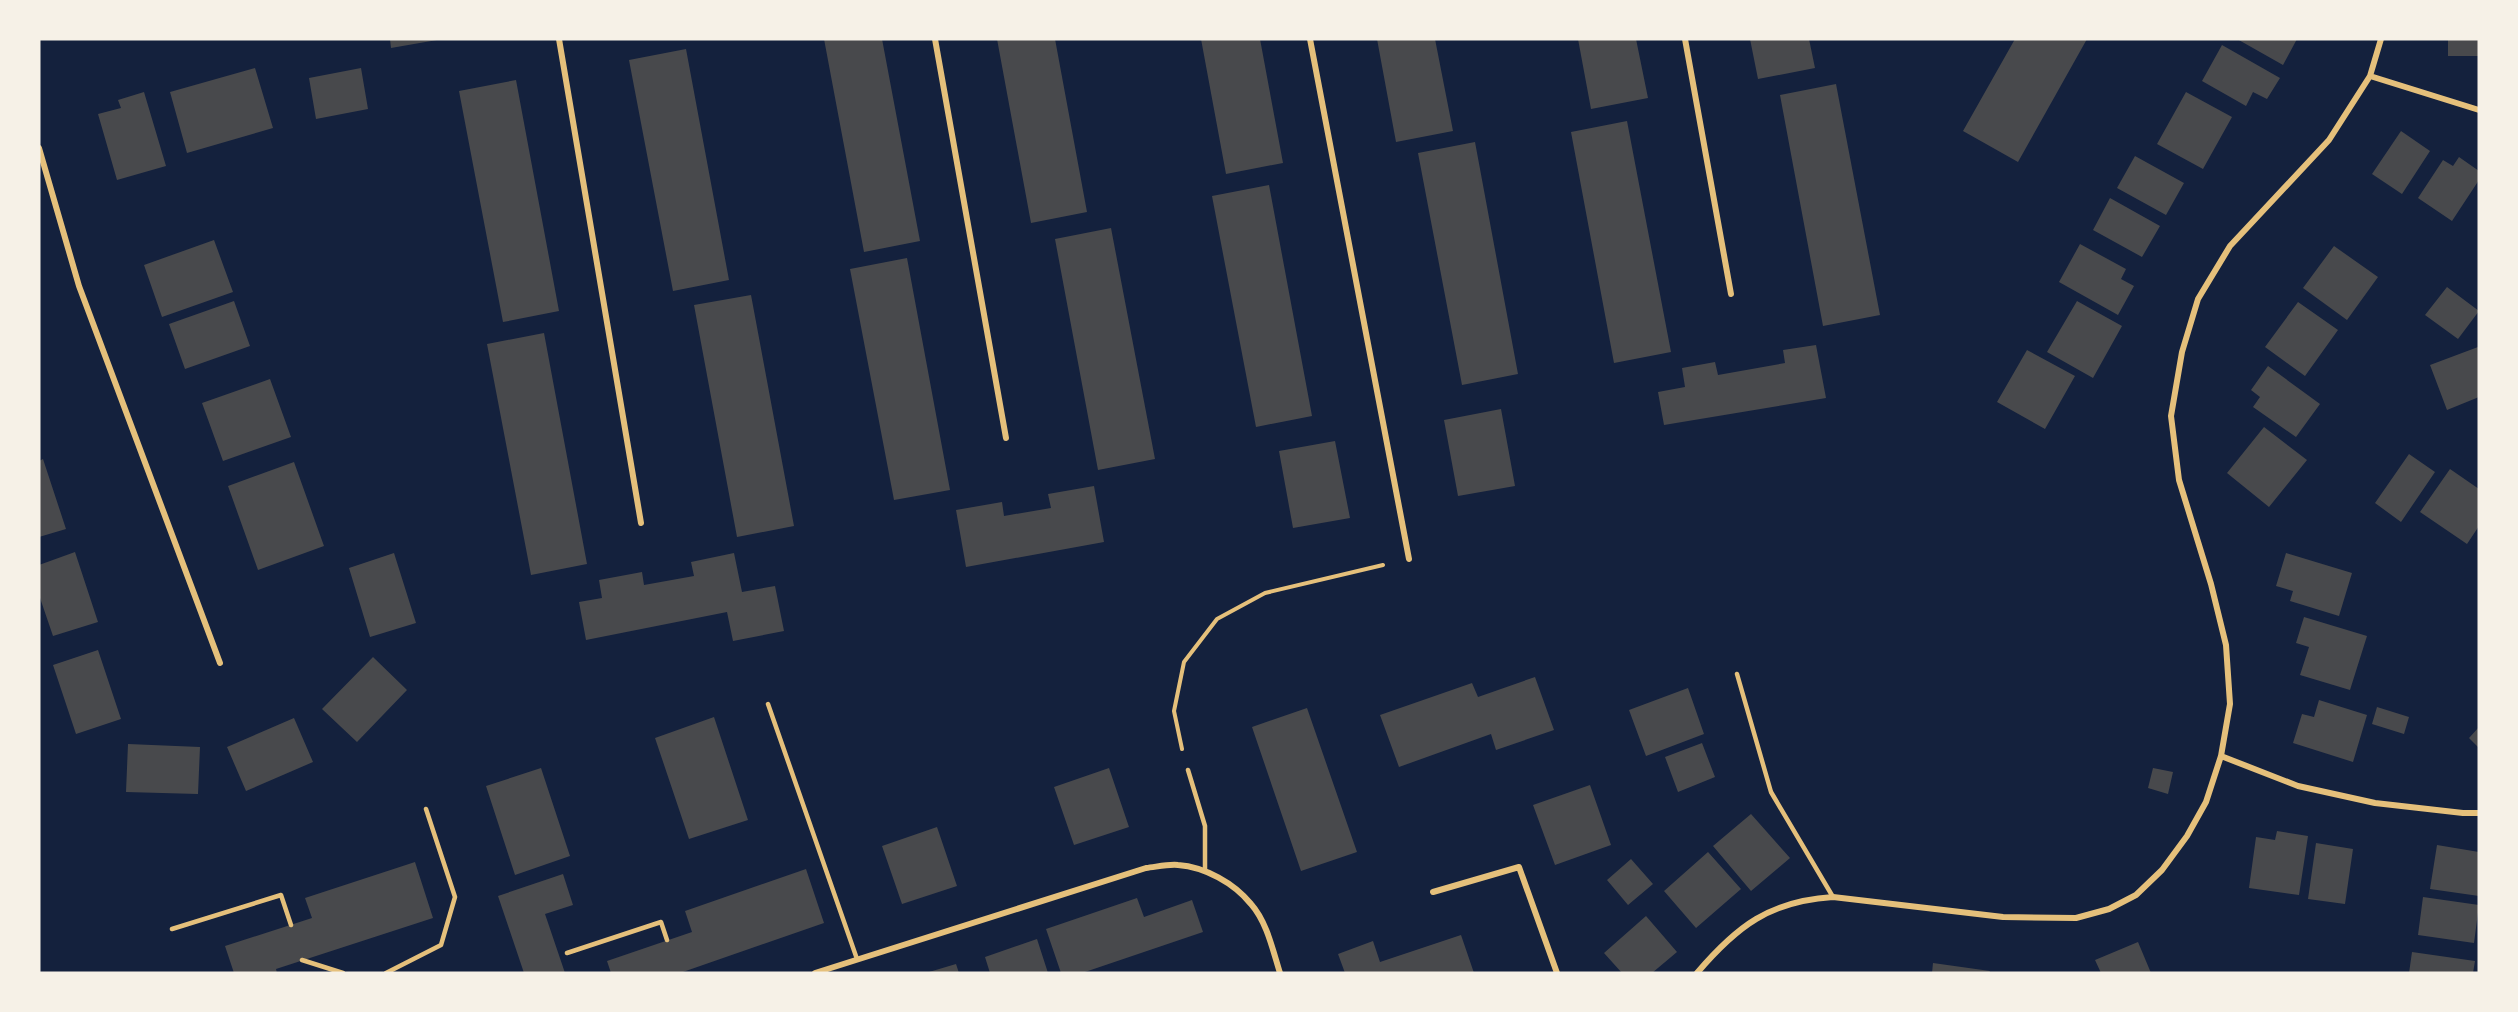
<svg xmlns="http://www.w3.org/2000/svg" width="2518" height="1012" viewBox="0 0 2518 1012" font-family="Cabin,sans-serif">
<rect width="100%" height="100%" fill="#14213d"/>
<path fill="#48494c" d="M390,39H437V40L391,48Z
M824,39H882L920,241L864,252Z
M997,39H1055L1087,212L1031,223Z
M1201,39H1260L1283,163L1226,174Z
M1377,39H1435L1453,131L1396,142Z
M1578,39H1636L1648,98L1591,109Z
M1750,39H1809L1815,68L1758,79Z
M2015,39H2087L2018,162L1963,131Z
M2237,39H2297L2283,65Z
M2448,39H2479V56H2448Z
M2222,45L2280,78L2267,99L2253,92L2246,106L2202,81Z
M686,49L729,280L673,291L629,60Z
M255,68L273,128L187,153L170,92Z
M361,68L368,109L316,119L309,78Z
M516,80L559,311L503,322L459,91Z
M1836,84L1880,315L1823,326L1780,95Z
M144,92L166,166L117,180L98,114L121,108L118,100Z
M2186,92L2232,117L2203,169L2157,144Z
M1627,121L1671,352L1614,363L1571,132Z
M2401,131L2430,151L2402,194L2372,174Z
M1475,142L1518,374L1462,385L1418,153Z
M2135,156L2184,183L2166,215L2117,188Z
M2459,157L2479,171V180L2452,221L2418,198L2443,160L2453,166Z
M1269,185L1312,416L1256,427L1212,196Z
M2110,198L2160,226L2142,257L2093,230Z
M1111,228L1155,459L1098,470L1055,239Z
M214,240L233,292L162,317L144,265Z
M2080,244L2126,269L2121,279L2134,286L2118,315L2059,282Z
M2334,246L2378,277L2347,320L2303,288Z
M907,258L950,490L894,500L850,269Z
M2447,287L2479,311L2458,339L2425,315Z
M751,295L794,526L737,537L694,305Z
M234,301L250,346L185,369L169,324Z
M2077,301L2122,326L2093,378L2047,352Z
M2298,302L2338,330L2305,376L2265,347Z
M544,333L587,564L531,575L487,344Z
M1816,345L1826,398L1664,425L1658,392L1685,387L1682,368L1715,362L1718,375L1785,363L1783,350Z
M2478,347L2479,397L2447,410L2430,365Z
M2027,350L2075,376L2045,429L1997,402Z
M2268,366L2320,404L2296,437L2253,407L2260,397L2251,390Z
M270,379L291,437L223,461L202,403Z
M1501,409L1515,486L1458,496L1444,420Z
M2264,427L2307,460L2269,507L2227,473Z
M1335,441L1350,518L1293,528L1279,451Z
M2409,454L2435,472L2401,522L2375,503Z
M43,459L66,529L39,537V461Z
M294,462L324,546L258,570L228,486Z
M2450,469L2479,489V526L2467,544L2420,512Z
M1094,486L1104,542L966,567L956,510L1002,502L1004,516L1051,508L1048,494Z
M75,552L98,622L53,636L39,595V565Z
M394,553L416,623L370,637L349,568Z
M734,553L742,592L775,586L784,631L733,641L727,612L586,640L579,602L602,598L599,580L642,572L644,585L694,576L691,562Z
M2286,553L2352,573L2339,616L2290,601L2293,591L2276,586Z
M2304,617L2367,636L2350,690L2300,675L2309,647L2296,643Z
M98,650L121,719L76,734L53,665Z
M373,657L407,690L357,742L322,709Z
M1535,677L1554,730L1496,750L1491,734L1399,767L1380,715L1472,683L1478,697Z
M1688,688L1704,734L1646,756L1629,710Z
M2319,700L2367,715L2353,762L2293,743L2302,714L2314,717Z
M2377,707L2409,717L2404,734L2372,724Z
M1307,708L1357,852L1301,871L1252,727Z
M714,717L748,820L689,839L655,738Z
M294,718L313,762L246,791L227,747Z
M2479,727V748L2469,738Z
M1702,743L1715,777L1678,792L1665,757Z
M128,744L200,747L198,794L126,792Z
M541,768L570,856L515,875L486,786Z
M1109,768L1129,827L1074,845L1054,787Z
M2153,768L2173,772L2168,794L2148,788Z
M1590,785L1611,845L1555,865L1533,805Z
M1751,814L1790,858L1751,891L1713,846Z
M937,827L957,886L902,904L882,846Z
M2277,831L2308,836L2299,895L2249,888L2256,837L2275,840Z
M2316,843L2353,849L2345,904L2308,899Z
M2437,845L2479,852V896L2430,889Z
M1708,852L1741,889L1696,928L1664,891Z
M1631,859L1653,884L1628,905L1607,880Z
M415,862L433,918L276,969L277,973H234L225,946L312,918L305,898Z
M806,869L824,923L680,973H611L607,961L692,932L685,911Z
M563,874L573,905L545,914L565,973H524L498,896Z
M2423,897L2479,905L2474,943L2418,935Z
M1137,898L1144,917L1192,900L1203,932L1082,973H1061L1046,929Z
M1646,916L1677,952L1652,973H1622L1604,953Z
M1461,935L1474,973H1345L1338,954L1373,941L1380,962Z
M1037,939L1048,973H990L985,957Z
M2138,942L2151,973H2101L2095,960Z
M2412,952L2475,961L2473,973H2409Z
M1933,963L1990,971L1989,973H1932Z
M956,964L959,973H929V972Z"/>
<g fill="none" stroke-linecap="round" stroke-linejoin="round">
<path stroke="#e5c07b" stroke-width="4" d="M1182,749L1174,711L1184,662L1217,619L1265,593L1383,565"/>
<path stroke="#e5c07b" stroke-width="4.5" d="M1737,674L1771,792L1833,897
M768,704L857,959
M1188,770L1205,826V870
M172,929L281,895L291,925
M567,953L661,922L667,940
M302,960L343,973
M386,973L441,945L455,897L426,809"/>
<path stroke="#e5c07b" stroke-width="6" d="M559,39L641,523
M935,39L1006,438
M1310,39L1409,559
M1685,39L1731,294
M2370,76L2479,110
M39,148L79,286L220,663
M2221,756L2298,786L2375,803L2463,813H2479
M1433,892L1519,867L1557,973
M815,973L1146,868C1156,867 1168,864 1178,865C1205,867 1234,883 1251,904C1267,922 1273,951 1280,973
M1697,973C1737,926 1770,901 1833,897L2003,917L2076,918L2109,909L2136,895L2162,870L2187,836L2206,802L2221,756L2230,704L2226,645L2211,584L2179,480L2171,416L2182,352L2198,299L2230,246L2329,140L2370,76L2381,39"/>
</g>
<rect width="2518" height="1012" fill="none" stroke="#f6f1e7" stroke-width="81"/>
</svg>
